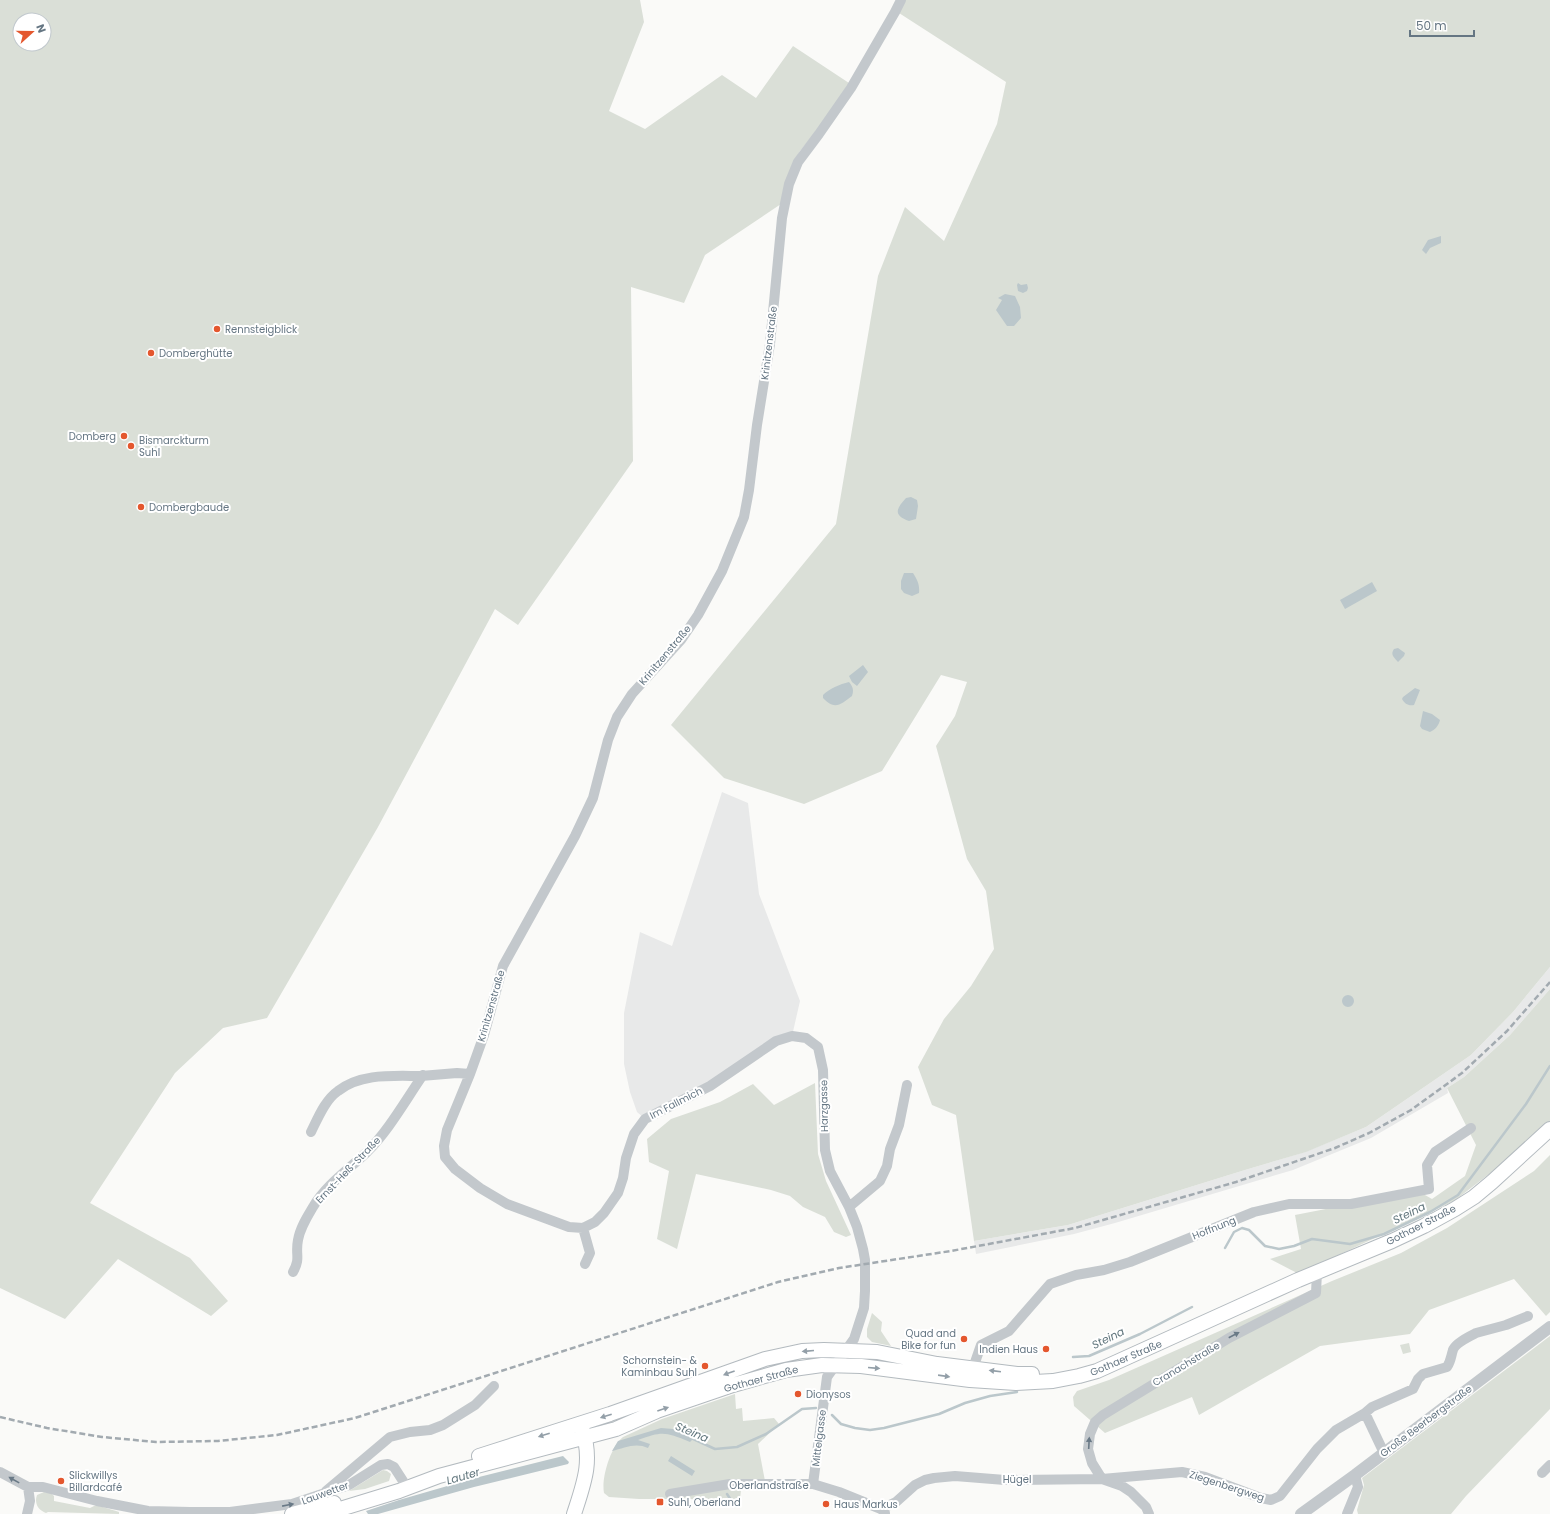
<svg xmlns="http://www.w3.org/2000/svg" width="1550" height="1514" viewBox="0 0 1550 1514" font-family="Poppins,sans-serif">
<rect width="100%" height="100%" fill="#fafaf8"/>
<path fill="#e8e9e9" d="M722,792L748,803L759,894L800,1001L792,1036L645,1119L637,1112L630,1092L624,1064V1013L640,932L672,946Z
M1550,967V989L1510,1035L1464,1077L1447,1088L1448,1093L1371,1138L1293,1170L1115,1223L1074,1234L976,1254L974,1241L1068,1225L1245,1170L1305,1152L1366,1127L1471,1055L1513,1012Z"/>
<path fill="#dadfd7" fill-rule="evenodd" d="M0,0H640L644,22L609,111L645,129L722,75L756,98L793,46L849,83L822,124L800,151L794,162L781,204L705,255L684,303L631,287L633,461L518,625L495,609L378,827L267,1018L223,1028L175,1073L90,1203L190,1258L228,1301L211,1316L118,1259L65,1319L0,1288ZM20,20H44V44H20Z
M905,0H1550V967L1513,1012L1471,1055L1366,1127L1306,1152L1245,1170L1068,1225L974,1241L956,1115L932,1105L918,1067L944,1019L971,986L994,949L986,891L967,859L936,746L955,716L967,682L941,675L882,771L804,804L724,778L671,725L836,524L878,276L905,207L944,241L997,124L1006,82L899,13Z
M1550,989V1121L1519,1151L1454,1201L1315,1266L1297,1273L1270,1259L1301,1249L1295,1215L1418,1191L1432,1199L1465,1176L1476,1145L1447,1088L1464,1077L1510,1035Z
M815,1083L818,1154L826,1181L851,1235L846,1237L834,1232L825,1217L803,1207L790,1196L771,1190L696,1174L677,1249L657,1239L669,1171L649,1162L647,1139L671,1119L720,1102L753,1084L774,1105Z
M1550,1155V1312L1546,1316L1514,1279L1429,1310L1410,1334L1320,1346L1199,1415L1192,1397L1105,1433L1074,1406L1073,1397L1077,1391L1109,1380L1332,1281L1401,1253L1447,1228L1534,1171Z
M872,1313L882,1322L881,1331L891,1346L872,1342L867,1337V1329Z
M1550,1336V1409L1466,1496L1451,1514H1358L1357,1510L1364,1485L1362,1478Z
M1409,1343L1411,1352L1403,1354L1400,1345Z
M735,1394L736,1409L742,1408L743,1421L774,1418L779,1424L758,1444L765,1481H742L739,1508L691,1499H639L609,1497L604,1493C601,1478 611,1446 623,1437L662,1419Z
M383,1470L387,1471L391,1474L389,1481L365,1489L349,1491Z
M44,1492L51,1493L54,1496V1501L90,1508L96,1505L116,1511L119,1512V1514L48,1512L46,1513C38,1510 34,1503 37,1495Z"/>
<path fill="#bbc7cb" d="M1441,236V243L1430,248L1426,254L1422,250L1428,240Z
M1018,283L1021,285L1027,284L1028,288L1027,291L1023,293L1018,291L1017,285Z
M1005,294L1015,296L1020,307L1021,318L1014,326H1007L996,310L1002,300L998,298Z
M911,497L917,500L918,506L916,519L909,521C893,515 896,509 906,498Z
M904,573H913C917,579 920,585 919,593L912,596L904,593L901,589V581Z
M1372,582L1377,591L1345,609L1340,600Z
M1398,648L1405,653L1404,656L1398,662C1394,657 1390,655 1394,649Z
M863,665L868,672L857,686L852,682L849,676Z
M849,682C853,687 854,690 852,696C841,704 835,711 823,698V695C829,689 840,684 849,682Z
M1415,688L1420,690L1414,705C1408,706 1405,704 1402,699L1403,697Z
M1423,711L1432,714L1440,720C1439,725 1435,730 1430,732L1422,729L1420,726Z
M1342 1001a6 6 0 1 1 12 0a6 6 0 1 1-12 0Z
M661,1428L673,1429L694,1438L690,1442C665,1432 663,1431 638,1440L650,1444L648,1448C636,1442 624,1448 612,1451L618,1441Z
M563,1456L569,1462L568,1464L474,1487L378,1514H368L366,1511L399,1500L475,1478Z
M671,1456L695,1471L692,1476L668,1461Z"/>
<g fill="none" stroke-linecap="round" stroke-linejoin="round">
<path stroke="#bbc7cb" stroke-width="2.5" d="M1225,1248L1234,1232L1242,1228L1249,1230L1265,1246L1279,1249L1294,1246L1312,1239L1350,1244L1384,1234L1430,1212L1458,1195L1526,1104L1550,1066
M1073,1357L1089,1356L1140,1334L1192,1307
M832,1415L841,1424L855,1428L870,1430L884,1428L939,1414L965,1403L990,1396L1017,1392
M689,1437L715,1449L737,1447L766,1434L802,1409L816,1408
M727,1494L733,1503"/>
<g stroke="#b3babf" stroke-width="16">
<path id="secondary" d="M479,1456L610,1414L765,1359L802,1351L824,1350L877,1352L937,1364L1017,1374H1032
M292,1514L334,1503
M324,1514L399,1491L439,1476L616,1429L657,1411L733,1385L786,1370L822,1365L861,1366L970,1380L1016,1383L1053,1381L1079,1376L1097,1371L1298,1280L1392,1241L1424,1226L1455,1209L1474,1197L1492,1182L1550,1129
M574,1514C584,1483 593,1461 582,1428"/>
</g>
<path stroke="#c3c8cc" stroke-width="10" d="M311,1132C318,1118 325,1100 338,1091C361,1073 393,1076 421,1076C433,1075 445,1074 457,1073L470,1074
M849,1207L880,1181L887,1166L890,1149L899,1125L907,1085
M583,1228L569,1227L507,1204L480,1188L455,1169L445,1157L444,1146L447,1130L470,1074L484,1035L503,966L575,836L593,798L608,740L617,717L632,694L681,640L698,615L722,571L744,517L749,490L757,425L770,344L782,218L789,184L798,162L819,134L851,88L895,12L901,0
M583,1228L595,1222L604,1213L618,1193L623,1178L626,1158L634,1134L645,1119L710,1086L776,1041L792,1036L806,1038L818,1047L823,1070L825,1150L830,1171L849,1207L857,1227L863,1249L865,1260V1291L864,1308L854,1339L827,1377L813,1484
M583,1228L590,1253L585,1264
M293,1272C301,1258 295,1255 298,1240C300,1228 307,1217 313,1207C326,1185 348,1170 367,1152C389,1130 405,1101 423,1075
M971,1374L981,1345L1009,1331L1050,1284L1076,1275L1104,1270L1130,1262L1254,1212L1289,1204H1351L1429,1189L1427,1165L1435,1152L1471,1128
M1365,1413L1384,1453
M0,1472L28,1487H43L97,1501L148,1511L190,1512H230L292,1504L349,1485L381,1465L388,1464L394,1467L403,1481
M1542,1473L1550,1465
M1102,1479L1182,1472L1205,1477L1261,1498L1271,1500L1280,1496L1317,1449L1336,1430L1365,1413L1372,1407L1413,1389L1418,1379L1423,1374L1447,1367C1451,1361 1451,1356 1453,1350C1455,1343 1470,1336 1476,1333L1506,1325L1528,1316
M1102,1479L1092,1463L1088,1449L1090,1434L1095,1422L1103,1415L1229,1338L1316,1293L1317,1272
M326,1491L390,1437L410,1432L430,1430L443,1425L475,1405L494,1386
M670,1494L730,1484H813L839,1492L881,1509L885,1513
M881,1509L896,1502L915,1485L925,1480L934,1478L955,1476L1005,1480L1102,1479L1122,1486L1131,1492L1146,1507L1149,1514
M27,1514L30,1501L28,1487
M1347,1514L1358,1487L1355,1475"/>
<path stroke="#c3c8cc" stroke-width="12" d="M1301,1514L1355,1475L1550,1327"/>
<use href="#secondary" stroke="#fff" stroke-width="14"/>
<path stroke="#a2aab0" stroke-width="2.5" stroke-dasharray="6 3" stroke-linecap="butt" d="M0,1417L47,1428L102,1437L156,1442L218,1441L277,1435L355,1418L778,1282L839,1268L951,1251L1075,1228L1236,1182L1335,1148L1369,1133L1411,1110L1462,1073L1507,1031L1550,982"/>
</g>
<defs><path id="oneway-solid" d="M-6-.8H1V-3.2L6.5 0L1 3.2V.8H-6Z"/></defs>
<g fill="#6a7a87">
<use href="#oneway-solid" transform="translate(1234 1335) rotate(-28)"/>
<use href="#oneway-solid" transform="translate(1089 1443) rotate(-87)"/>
<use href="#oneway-solid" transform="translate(14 1480) rotate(-151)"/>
<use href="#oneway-solid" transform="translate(288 1505) rotate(-11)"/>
</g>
<g fill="#939fa8">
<use href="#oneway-solid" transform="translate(808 1351) rotate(175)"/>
<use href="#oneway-solid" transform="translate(874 1368) rotate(5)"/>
<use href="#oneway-solid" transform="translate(995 1371) rotate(-173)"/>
<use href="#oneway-solid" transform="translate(729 1373) rotate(160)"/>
<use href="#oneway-solid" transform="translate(944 1376) rotate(8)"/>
<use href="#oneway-solid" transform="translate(663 1409) rotate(-19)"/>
<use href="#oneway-solid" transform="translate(606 1416) rotate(162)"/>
<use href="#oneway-solid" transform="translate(544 1435) rotate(163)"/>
</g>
<g fill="#e4572e" stroke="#fff" stroke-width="1.5">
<circle cx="217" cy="329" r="4"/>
<circle cx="151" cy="353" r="4"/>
<circle cx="124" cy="436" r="4"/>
<circle cx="131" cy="446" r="4"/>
<circle cx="141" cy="507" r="4"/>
<circle cx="964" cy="1339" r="4"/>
<circle cx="1046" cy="1349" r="4"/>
<circle cx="705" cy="1366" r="4"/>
<circle cx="798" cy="1394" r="4"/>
<circle cx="61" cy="1481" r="4"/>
<rect x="656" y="1498" width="8" height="8" rx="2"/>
<circle cx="826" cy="1504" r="4"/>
</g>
<g text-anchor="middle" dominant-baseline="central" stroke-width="4" stroke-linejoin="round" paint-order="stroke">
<g font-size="10" fill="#657683" stroke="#fff" text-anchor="start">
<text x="225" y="329">Rennsteigblick</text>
<text x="159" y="353">Domberghütte</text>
<text x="116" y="436" text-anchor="end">Domberg</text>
<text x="139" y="440">Bismarckturm<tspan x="139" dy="12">Suhl</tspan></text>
<text x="149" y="507">Dombergbaude</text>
<text x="956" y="1333" text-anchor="end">Quad and<tspan x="956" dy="12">Bike for fun</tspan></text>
<text x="1038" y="1349" text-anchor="end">Indien Haus</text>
<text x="697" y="1360" text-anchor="end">Schornstein- &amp;<tspan x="697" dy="12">Kaminbau Suhl</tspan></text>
<text x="806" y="1394">Dionysos</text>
<text x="69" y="1475">Slickwillys<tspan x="69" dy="12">Billardcafé</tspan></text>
<text x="668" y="1502">Suhl, Oberland</text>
<text x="834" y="1504">Haus Markus</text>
</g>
<g font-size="10" fill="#657683" stroke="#fff">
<text transform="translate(769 343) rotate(-83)">Krinitzenstraße</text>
<text transform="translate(665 655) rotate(-50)">Krinitzenstraße</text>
<text transform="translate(491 1006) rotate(-74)">Krinitzenstraße</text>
<text transform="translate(676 1103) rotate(-27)">Im Fallmich</text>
<text transform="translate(824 1106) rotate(-91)">Harzgasse</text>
<text transform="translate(348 1170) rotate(-46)">Ernst-Heß-Straße</text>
<text transform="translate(1421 1225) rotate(-27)">Gothaer Straße</text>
<text transform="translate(1214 1228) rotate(-22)">Hoffnung</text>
<text transform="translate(1126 1358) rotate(-23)">Gothaer Straße</text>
<text transform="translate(1186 1364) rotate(-31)">Cranachstraße</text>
<text transform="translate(761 1379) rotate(-15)">Gothaer Straße</text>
<text transform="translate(1426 1421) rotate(-37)">Große Beerbergstraße</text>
<text transform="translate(819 1438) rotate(-83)">Mittelgasse</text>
<text x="1017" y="1479">Hügel</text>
<text x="769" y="1485">Oberlandstraße</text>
<text transform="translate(1227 1486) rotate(18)">Ziegenbergweg</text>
<text transform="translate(325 1493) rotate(-20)">Lauwetter</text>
</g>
<g font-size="11" font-style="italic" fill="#60757c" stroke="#fff">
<text transform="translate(1409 1213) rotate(-26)">Steina</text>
<text transform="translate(1108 1338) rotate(-26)">Steina</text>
<text transform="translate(692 1432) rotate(23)">Steina</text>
<text transform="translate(463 1476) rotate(-16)">Lauter</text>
</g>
</g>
<g transform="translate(32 32) rotate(69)"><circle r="19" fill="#ffffff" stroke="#c1c8cd"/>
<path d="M0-3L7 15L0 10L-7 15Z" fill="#e4572e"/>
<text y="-6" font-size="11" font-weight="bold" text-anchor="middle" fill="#657683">N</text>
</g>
<path d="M1410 30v6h64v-6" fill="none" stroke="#657683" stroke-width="2"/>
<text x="1416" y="30" font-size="12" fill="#657683" stroke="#ffffff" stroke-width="3" paint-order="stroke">50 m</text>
</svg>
